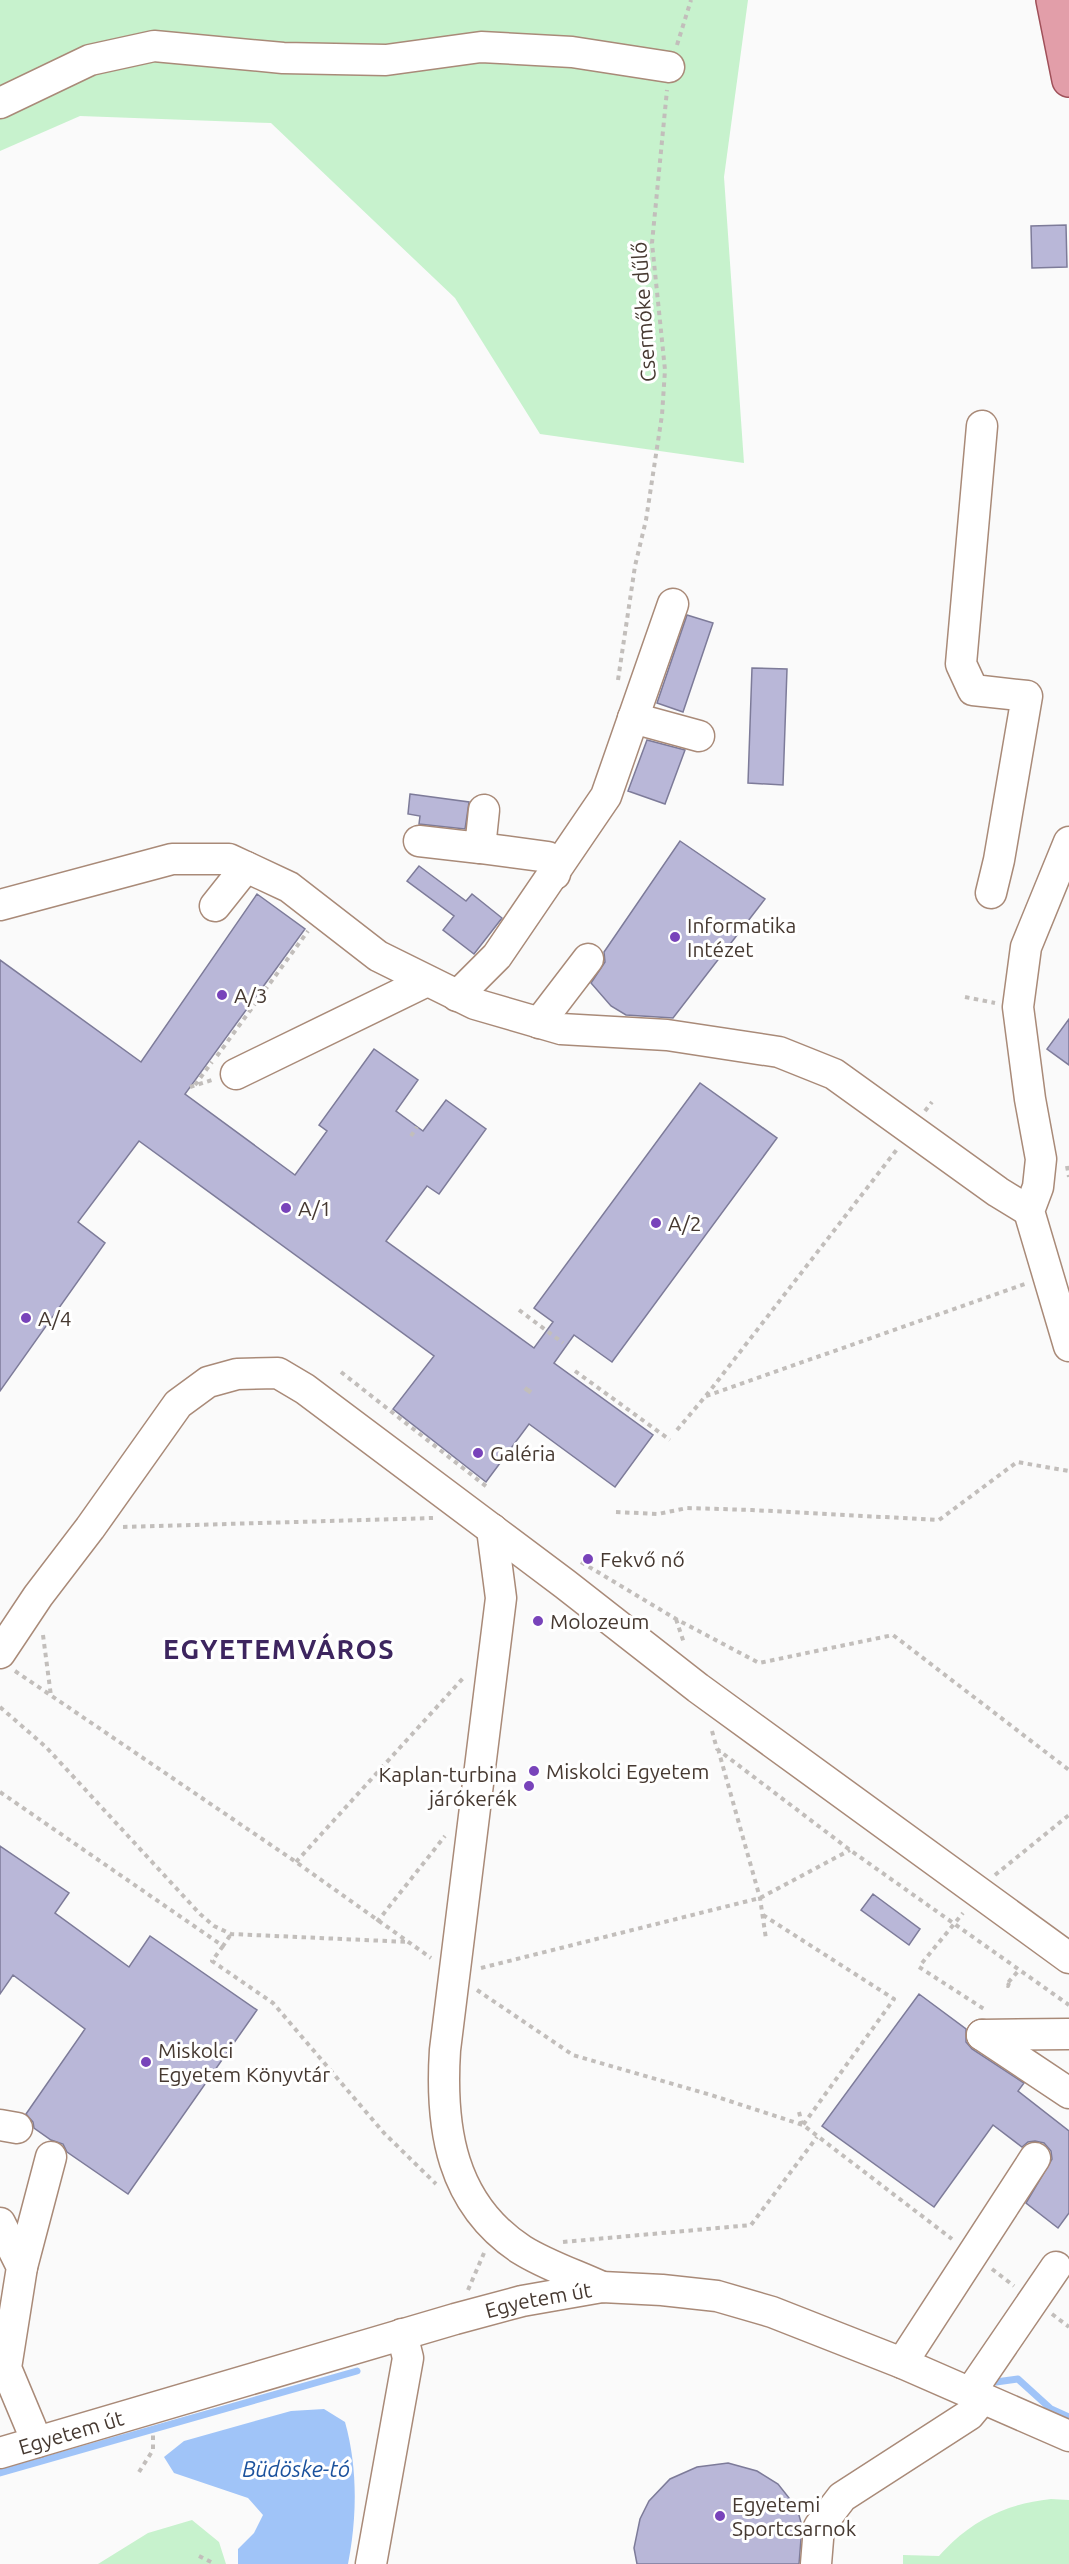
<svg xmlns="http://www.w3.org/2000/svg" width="1069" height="2564" viewBox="0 0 1069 2564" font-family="Ubuntu,sans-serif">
<rect width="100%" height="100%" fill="#fafafa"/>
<path fill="#c7f2cd" d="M0,0H748L724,177L744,463L540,434L455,298L271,123L80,116L0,151Z
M1051,2499L1069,2500V2564H903V2555L939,2556C970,2521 1005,2504 1051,2499Z
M192,2520L219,2542L226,2564H98L148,2533Z"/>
<path fill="#a0c4f8" d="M324,2409L345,2422C358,2468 357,2518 348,2564H238V2549L254,2533L263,2515L248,2498L174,2473L164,2457L184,2441L291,2411Z"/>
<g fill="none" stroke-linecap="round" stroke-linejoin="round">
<path stroke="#a0c4f8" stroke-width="7" d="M996,2382L1018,2379L1051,2409L1069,2417
M0,2473L357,2371"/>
</g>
<path fill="#b9b7d8" stroke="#7d7b99" stroke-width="1.5" d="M1066,225L1067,267L1032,268L1031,226Z
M687,615L713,623L683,712L657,703Z
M752,668L787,669L783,785L748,783Z
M647,740L685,750L665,804L628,791Z
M410,794L469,802L465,829L419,824L420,816L408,814Z
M680,841L765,899L673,1018L626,1015L611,1006L591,983L605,962L604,952Z
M419,866L466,901L472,894L502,918L474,954L443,930L454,916L407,881Z
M257,894L305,929L185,1094L295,1175L327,1131L319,1125L374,1049L418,1080L396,1111L423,1131L446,1100L486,1129L439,1194L427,1186L386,1241L534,1348L553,1322L534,1308L700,1083L777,1138L612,1362L574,1335L554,1363L653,1435L615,1487L529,1424L486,1482L393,1409L434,1356L139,1141L78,1222L105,1243L0,1391V960L141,1062Z
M1069,1019V1065L1047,1049Z
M0,1846L69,1893L55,1913L129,1967L150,1936L257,2010L128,2194L67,2152L63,2144L51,2140L34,2128L33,2122L26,2114L85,2029L13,1975L0,1994Z
M873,1894L920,1929L909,1945L861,1910Z
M919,1994L966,2029V2042L972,2049L1024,2083L1018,2091L1069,2131V2213L1058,2228L1026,2203L1052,2159L1051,2151L1044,2143L1035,2141L1028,2142L1022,2147L993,2125L934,2207L822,2126Z
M728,2463L757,2471L778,2484L797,2508L802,2526L799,2564H637L634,2548L640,2519L649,2501L670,2479L697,2467Z"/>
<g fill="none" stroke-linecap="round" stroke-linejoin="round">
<g stroke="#a98a78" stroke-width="33">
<g id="minor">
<path d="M0,103L90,60L154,46L283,58L386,60L481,47L572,52L669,67"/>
<path d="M982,426L961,664L973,690L1027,696L999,860L991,893"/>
<path d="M633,718L699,736"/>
<path d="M419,841L480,848L484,810"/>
<path d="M1069,842L1026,947L1018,1007L1030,1099L1041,1159L1038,1187L1029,1211L1069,1346"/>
<path d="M480,848L548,857L553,864L555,874"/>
<path d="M0,905L172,859H229L289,887L378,956L475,1004L561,1029L667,1035L779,1052L834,1074L998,1192L1029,1211"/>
<path d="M215,906L246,867"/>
<path d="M457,996L497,956L606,796L673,604"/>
<path d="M539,1023L588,959"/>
<path d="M236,1074L427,981"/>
<path d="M492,1529L501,1598L445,2050C440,2128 451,2204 522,2250C546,2265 576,2275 602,2287"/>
<path d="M0,1653L38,1596L90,1528L178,1404L208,1382L237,1374L278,1373L305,1389L565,1584L698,1688L1069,1958"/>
<path d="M982,2035L1069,2093"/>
<path d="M982,2035L1069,2034"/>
<path d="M0,2125L17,2128"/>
<path d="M0,2223L22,2267L6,2368L37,2442"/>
<path d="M22,2267L51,2157"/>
<path d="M902,2363L1035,2158"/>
<path d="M970,2393L1056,2267"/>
<path id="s1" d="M0,2453L455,2319L522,2301L602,2287L662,2290L717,2296L772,2312L902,2363L1069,2436"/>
<path d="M371,2564L408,2358L402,2334"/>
<path d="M816,2564L819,2527L842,2497L969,2415L983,2398"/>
</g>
</g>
<g stroke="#9f5059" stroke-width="36">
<path id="major" d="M1053,0L1069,80"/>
</g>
<path stroke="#c2bebb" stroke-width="4" stroke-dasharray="4.5 4.5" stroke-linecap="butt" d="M677,45L691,0
M618,680L635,566L646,520L662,415L665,370L652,243L667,90
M965,997L995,1003
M217,1056L308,931
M195,1085L212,1062
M190,1087L212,1080
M925,1111L932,1102
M411,1136L417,1127
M1067,1166L1069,1177
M519,1310L563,1343
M575,1371L670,1440
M341,1372L487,1487
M525,1391L528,1387
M528,1393L531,1389
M706,1396L1025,1284
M677,1430L709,1392L898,1148
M616,1512L658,1514L687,1508L752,1510L939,1520L1017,1462L1069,1471
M123,1527L433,1518
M581,1562L676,1619L759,1663L893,1635L1069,1770
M676,1619L684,1643
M43,1635L51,1696
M15,1671L296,1862L431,1958
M0,1707L46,1747L200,1914L214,1926L231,1934L409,1942
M712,1731L717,1749L850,1850L1069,2005
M718,1749L760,1898L766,1939
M0,1792L223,1946L231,1934
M296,1862L465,1676
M995,1875L1069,1815
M763,1915L894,1999L803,2125
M377,1922L445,1836
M223,1946L212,1961L273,2003L384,2133L436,2184
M922,1963L963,1913
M919,1967L984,2009
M481,1968L760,1898L850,1850
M1009,1983L1008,1986L1006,1985L1019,1970
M477,1990L573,2055L711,2095L803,2125L952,2239
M799,2112L802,2124
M563,2242L751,2225L817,2137
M992,2269L1014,2286
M468,2290L484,2253
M1052,2314L1069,2327
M139,2472L153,2450V2435
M199,2556L215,2564"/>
<use href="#minor" stroke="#fff" stroke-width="30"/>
<use href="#major" stroke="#e29ea9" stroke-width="33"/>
</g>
<g fill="#7843ba" stroke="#fff" stroke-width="2">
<circle cx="675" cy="937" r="6"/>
<circle cx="222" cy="995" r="6"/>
<circle cx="286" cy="1208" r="6"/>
<circle cx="656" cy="1223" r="6"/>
<circle cx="26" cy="1318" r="6"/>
<circle cx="478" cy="1453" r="6"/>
<circle cx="588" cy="1559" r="6"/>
<circle cx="538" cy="1621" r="6"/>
<circle cx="534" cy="1771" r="6"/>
<circle cx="529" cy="1786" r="6"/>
<circle cx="146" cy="2062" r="6"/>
<circle cx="720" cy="2516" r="6"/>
</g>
<g text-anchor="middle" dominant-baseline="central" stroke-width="6" stroke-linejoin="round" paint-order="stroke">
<g font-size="21" fill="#463931" stroke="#fff">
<text transform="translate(643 312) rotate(-94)">Csermőke dűlő</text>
<text stroke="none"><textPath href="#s1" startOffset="560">Egyetem út</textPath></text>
<text stroke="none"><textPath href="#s1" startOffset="74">Egyetem út</textPath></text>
</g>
<g font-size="21" fill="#463931" stroke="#fff" text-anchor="start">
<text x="687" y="925">Informatika<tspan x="687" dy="24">Intézet</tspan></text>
<text x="234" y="995">A/3</text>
<text x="298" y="1208">A/1</text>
<text x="668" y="1223">A/2</text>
<text x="38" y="1318">A/4</text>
<text x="490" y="1453">Galéria</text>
<text x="600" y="1559">Fekvő nő</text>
<text x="550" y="1621">Molozeum</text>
<text x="546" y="1771">Miskolci Egyetem</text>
<text x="517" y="1774" text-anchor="end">Kaplan-turbina<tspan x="517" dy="24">járókerék</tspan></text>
<text x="158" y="2050">Miskolci<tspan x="158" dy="24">Egyetem Könyvtár</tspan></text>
<text x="732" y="2504">Egyetemi<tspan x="732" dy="24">Sportcsarnok</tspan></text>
</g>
<g font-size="22" font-style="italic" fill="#1b529d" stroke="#fff">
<text x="296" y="2468">Büdöske-tó</text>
</g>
<g font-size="27" font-weight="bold" letter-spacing="1.5" fill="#3d255f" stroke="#fff">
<text x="279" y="1649">EGYETEMVÁROS</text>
</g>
</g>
</svg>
